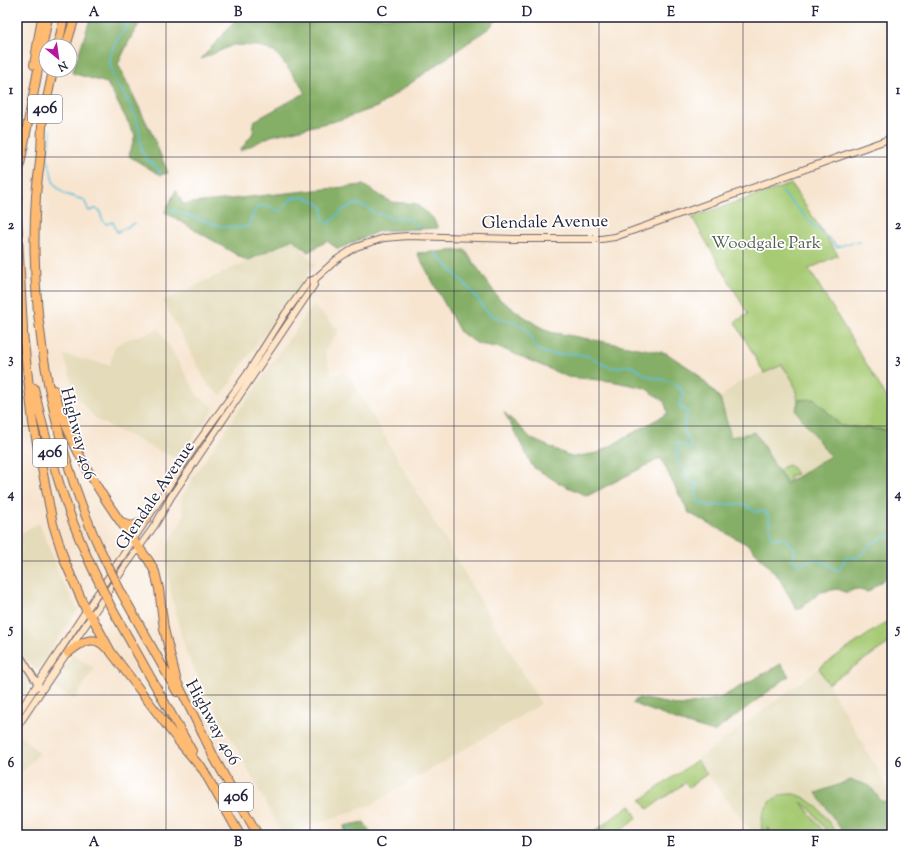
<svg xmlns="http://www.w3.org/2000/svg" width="909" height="852" viewBox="0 0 909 852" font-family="'Sorts Mill Goudy',serif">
<rect width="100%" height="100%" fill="#fff"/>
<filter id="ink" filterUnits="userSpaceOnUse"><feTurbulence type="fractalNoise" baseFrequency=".025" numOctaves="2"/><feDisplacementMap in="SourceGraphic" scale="8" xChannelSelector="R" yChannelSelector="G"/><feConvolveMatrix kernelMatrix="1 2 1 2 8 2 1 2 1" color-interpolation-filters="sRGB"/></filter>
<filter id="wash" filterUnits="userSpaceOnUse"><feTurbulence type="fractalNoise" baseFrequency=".012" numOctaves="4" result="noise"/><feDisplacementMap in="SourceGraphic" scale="16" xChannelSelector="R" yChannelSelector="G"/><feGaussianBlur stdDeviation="0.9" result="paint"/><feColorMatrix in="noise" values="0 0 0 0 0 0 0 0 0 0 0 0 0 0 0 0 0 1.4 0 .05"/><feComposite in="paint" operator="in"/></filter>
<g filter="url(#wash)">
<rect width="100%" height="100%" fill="#f7e5d0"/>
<path fill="#e4dbba" d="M293,239L315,265L244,362L222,395L209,387L163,301Z
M313,305L339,330L325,352L332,377L342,372L351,379L541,704L371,805L283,835L196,673L186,653L172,599L167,565L168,544L182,520L184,514L181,499L193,477Z
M159,329L198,396L215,408L176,459L97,420L76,396L64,355L110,365L115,346L128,339Z
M782,365L793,381L798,400L796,411L830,456L786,484L755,432L731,437L720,398L738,383Z
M39,523L62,582L78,609L38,670L26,660L17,643V535Z
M73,655L94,668L75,700L51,686Z
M17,663L30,683L27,690L17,703Z
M819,668L884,781L892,799V802H882L870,786L816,793L845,835H754L697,760Z
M19,734L39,753L17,778V737Z"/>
<path fill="#a7cb74" stroke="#647658" d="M791,184L838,255L809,269L892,406V461L884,448L889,430L841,426L815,399L798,400L793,381L782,365L764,373L735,322L748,314L692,217Z
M788,465L793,468L797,474L789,476L790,480L786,482L779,471L783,467Z
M892,618V641L828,684L819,668Z
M697,760L707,774L689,787L685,783L648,809L641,800Z
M795,794C817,800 825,818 838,835H830L811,810L801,802L826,835H773L768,827L770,835H763C758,819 765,800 782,795C786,794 791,794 795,794Z
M630,805L637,818L615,835H590Z"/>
<path fill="#85af66" stroke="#546850" d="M91,17H143L129,41L118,64L152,134L168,173L160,175L129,156L135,135L107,83L72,73Z
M237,17H499L489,28L377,107L339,120L271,136L240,151L253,133L254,121L305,93L299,82L276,53L259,46L233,45L201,59L236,20Z
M363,185L391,202L416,204L433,218L438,228L379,231L338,249L327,241L308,252L293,239L247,261L165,212L176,190L183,204Z
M465,250L499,299L535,324L550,332L666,353L694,371L720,398L731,437L755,432L786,484L830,456L796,411L798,400L815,399L841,426L889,430L884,448L892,461V573L868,592L855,589L847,593L838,589L821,592L797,610L779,578L750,546L689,513L673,483L661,458L587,496L559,483L533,467L504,412L532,439L572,457L598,453L668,413L664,401L645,388L611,381L568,377L501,348L478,344L460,332L417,253Z
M781,664L789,676L714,732L684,723L632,703L639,698L681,706L720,698Z
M851,780L870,786L882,802H892V835H845L816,793Z
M364,822L372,835H346L344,826Z"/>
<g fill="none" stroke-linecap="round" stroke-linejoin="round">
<path stroke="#5bbfd9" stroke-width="1.5" d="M131,17C125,32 110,44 110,61C110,82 128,95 134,114C136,118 138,123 139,128C141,137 139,148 144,156C147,161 155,166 160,170L159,174
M51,129V135L47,155L53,181L58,188L65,194L84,200L89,211L95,209L100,210C101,216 101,220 106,224L113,222L117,232L135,223
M782,192L820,232L829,238L837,247L853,242H860
M171,210L220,226L243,228L249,225C252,216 255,202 268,206C273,208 276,211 281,211C286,207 287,200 293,198C301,195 318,200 322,207C325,214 321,221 328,224L345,208L357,204L366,207L376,214H383L390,218H407L418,226
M435,252C446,267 462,279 474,294C480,301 483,310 491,315C501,321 516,320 525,328C533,335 531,347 542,352C557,357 570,352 584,355C593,357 600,364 609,367C616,369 623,365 630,366C637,367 641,373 648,376C661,381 673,378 683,392V396L679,405L680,407L687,411C688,417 683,421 684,428C684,435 690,440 692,447L690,449L680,443H677V460L685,469C687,482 685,479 698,485C698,490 694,495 697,500C705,511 735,501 745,505C749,506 751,510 755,512C758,512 761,511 764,511L769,517L771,537L774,539L782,537C787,540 790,545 795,549L793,560C799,567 807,560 814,560C824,560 829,567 838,570L840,569L845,558H858L873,542H877C883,538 884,534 892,537
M349,826L352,835"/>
</g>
</g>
<g filter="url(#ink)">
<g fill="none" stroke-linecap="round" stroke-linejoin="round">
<g stroke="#6d666f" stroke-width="8">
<path id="secondary" d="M17,651L39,686
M17,715L196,445L247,374L285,314L309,281L315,279L336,260L356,247L384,238L408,236L515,239H601L615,237L892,138
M17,727L122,571L155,525L171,497L314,285L315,279"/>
</g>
<g stroke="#6d666f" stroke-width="10">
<path id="motorway" d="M58,46L64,17
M66,46L75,17
M34,65L42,17
M53,70C50,86 46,102 43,118C41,128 42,140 41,151C40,166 37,181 36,196C28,316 53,454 106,562
M17,200L19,170L48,17
M17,220L23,329
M22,324L33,423L53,524L65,562L86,610L92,617L111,652L180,743L203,770
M34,388C48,453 67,516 96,576
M54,390C72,455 109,508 149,561L155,572L159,589L164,629L177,682L215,759
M122,522C130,529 139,524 147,519
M121,592L177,692
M111,607L192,751
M68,653C80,643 94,633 106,648
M212,754L258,835
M201,766L240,835"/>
</g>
<use href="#secondary" stroke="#ffe4c6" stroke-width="6"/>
<use href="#motorway" stroke="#febb71" stroke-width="8"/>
<g stroke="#6d666f" stroke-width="10" stroke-linecap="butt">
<path id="motorway-bridge" d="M106,562L121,592
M96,576L111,607"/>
</g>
<use href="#motorway-bridge" stroke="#febb71" stroke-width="8"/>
</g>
</g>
<path fill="none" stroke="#22223b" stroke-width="1" stroke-opacity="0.55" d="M166,17V835M310,17V835M454,17V835M599,17V835M743,17V835M17,157H892M17,291H892M17,426H892M17,561H892M17,695H892"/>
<g text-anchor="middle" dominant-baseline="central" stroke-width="3.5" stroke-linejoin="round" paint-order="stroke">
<g fill="#fff" stroke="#646476" stroke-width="1">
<rect x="28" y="95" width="34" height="28" rx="3"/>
<rect x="33" y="439" width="34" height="28" rx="3"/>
<rect x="219" y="783" width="34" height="28" rx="3"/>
</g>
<g font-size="16" font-weight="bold" fill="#22223b">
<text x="45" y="109">406</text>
<text x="50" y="453">406</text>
<text x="236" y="797">406</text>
</g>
<g font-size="17" fill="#22223b" stroke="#fff">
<text transform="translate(545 223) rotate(-1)">Glendale Avenue</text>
<text transform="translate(77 434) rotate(75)">Highway 406</text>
<text transform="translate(156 496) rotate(-56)">Glendale Avenue</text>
<text transform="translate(212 723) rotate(61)">Highway 406</text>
</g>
<g font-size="17" fill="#515d4f" stroke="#fff">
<text x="766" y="244">Woodgale Park</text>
</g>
</g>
<rect width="909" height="852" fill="none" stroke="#fff" stroke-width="44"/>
<g transform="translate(58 58) rotate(151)"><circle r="19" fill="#ffffff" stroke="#a7a7b1"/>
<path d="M0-3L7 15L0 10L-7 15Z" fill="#b5179e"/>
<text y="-6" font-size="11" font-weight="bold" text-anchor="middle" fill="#22223b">N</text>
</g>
<rect x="22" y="22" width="865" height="808" fill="none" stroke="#22223b" stroke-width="1.5"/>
<g font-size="13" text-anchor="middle" font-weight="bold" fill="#22223b">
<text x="94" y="16">A</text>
<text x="238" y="16">B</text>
<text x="382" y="16">C</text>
<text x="527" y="16">D</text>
<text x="671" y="16">E</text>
<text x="815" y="16">F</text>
<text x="11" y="94">1</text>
<text x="898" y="94">1</text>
<text x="11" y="229">2</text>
<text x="898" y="229">2</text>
<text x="11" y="363">3</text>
<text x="898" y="363">3</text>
<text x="11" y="498">4</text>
<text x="898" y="498">4</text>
<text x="11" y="633">5</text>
<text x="898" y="633">5</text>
<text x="11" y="767">6</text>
<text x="898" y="767">6</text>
<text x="94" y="846">A</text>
<text x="238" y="846">B</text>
<text x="382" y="846">C</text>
<text x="527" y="846">D</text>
<text x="671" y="846">E</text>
<text x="815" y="846">F</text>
</g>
</svg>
